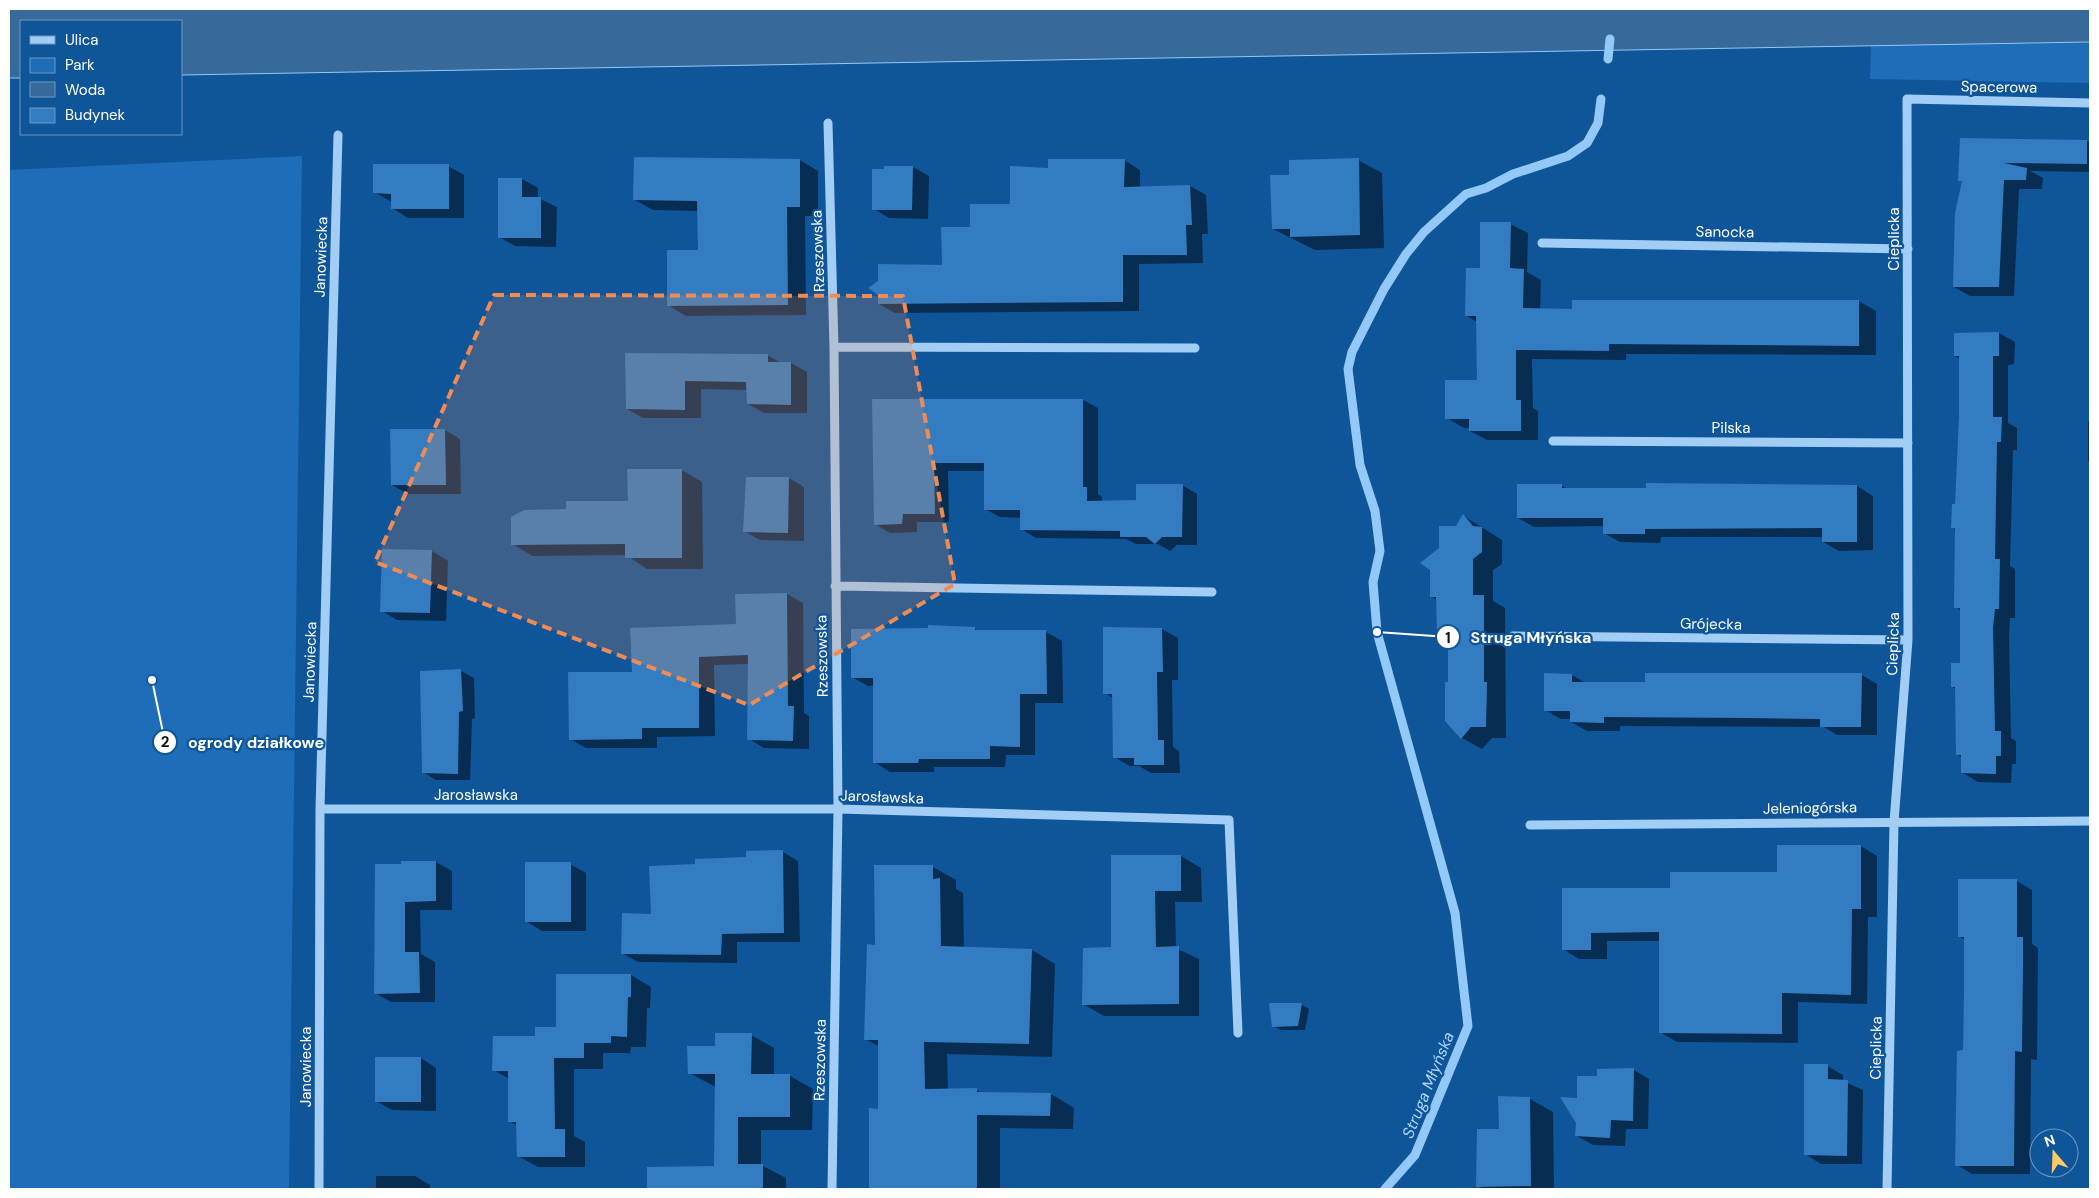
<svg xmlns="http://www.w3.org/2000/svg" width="2099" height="1198" viewBox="0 0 2099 1198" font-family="'DM Sans',sans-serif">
<rect width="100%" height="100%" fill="#0f559a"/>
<path fill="#1e6db8" d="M2090,43V83L1870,79L1871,45Z
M302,156L289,1189H9V170Z"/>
<path fill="#37699b" stroke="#93c9f8" d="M9,9H2090V42L181,75V21H21V78H9Z"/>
<path fill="#0007" d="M1961,139L2087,141L2090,143V172L2030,171L2043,178L2042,189H2019L2014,296H1970L1954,287L1963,182L1960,180Z
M800,160L818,171V216H805L806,315L686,316L668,305L699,252V211L653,210L635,200Z
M1124,160L1140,170V188L1190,186L1206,195L1208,234H1202L1203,263L1139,264V311L895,313L879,304L943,266L971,228L1011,206L1049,169Z
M1358,160L1382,173L1384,248L1315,250L1273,229L1290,176Z
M448,166L464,175V218H408L392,208V202L374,192Z
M885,167H913L929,176L928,219L889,218L874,209Z
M522,179L538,188V198L557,207L556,247L515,246L499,237Z
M1510,224L1528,233L1527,272L1541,280L1540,310H1573V301H1859L1876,311V355L1626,354V360L1532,359L1533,408L1538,411V440H1487L1470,431V428H1464L1447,418L1478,382L1477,322L1467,316L1481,269Z
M1999,333L2015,342L2014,364L2008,365V423L2017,428V450H2013L2010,566L2015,569V618H2010L2009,636L2011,738L2016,741V764H2012L2011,783L1978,782L1963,773V758L1958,755L1956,689L1952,687L1961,664V611L1956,607V530L1953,527L1957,505L1960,417V359L1955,356Z
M626,355H767L781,363H791L807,372V413H764L748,404V390L701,389V418H643L627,409Z
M874,400H1083L1098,408V494L1102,497V502L1137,501L1182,485L1197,494V545H1177L1170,551L1158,544H1136L1126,539L1036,538L1021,529V518L1000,517L985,509V471H948L949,522H917V532L890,533L875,524Z
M2088,421H2090V462L2088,461Z
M445,430L460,439L461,494H408L392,485Z
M682,470L702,482L703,569H647L626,555L533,556L512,544L567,511L629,502Z
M789,478L804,487V541L760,540L744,531Z
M1561,485L1569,490L1857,486L1873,496V550L1839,551L1823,542V537H1661L1660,543L1620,542L1604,533V526L1534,527L1518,518Z
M1464,516L1502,540V564L1493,570V601L1505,608L1506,738H1492L1482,749L1462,738L1450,683L1449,635L1438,628L1437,600L1431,596L1440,548Z
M432,551L448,561L446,621L397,620L382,611Z
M787,594L803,603L804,713L809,716V749L764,748L749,739V664L714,665L715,736L657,737V748H586L570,739L633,673L737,625V595Z
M975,629L980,632H1046L1062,641L1063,703H1035V755H1006L1005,767H934V772H890L874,762V686H868L852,677Z
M1162,629L1178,638V680H1172L1173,747L1179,751L1180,773H1151L1139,766H1130L1114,757V699L1105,693Z
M461,671L474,678L475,718L472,719L470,780H436L423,772L422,672Z
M1572,675L1586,683L1646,684L1862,675L1877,684V735H1837L1824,727L1620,726V731H1587L1571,722V719H1561L1545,710Z
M1861,846L1877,856V917H1868L1867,1004L1798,1002V1043L1677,1042L1660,1032V941H1607V959H1579L1563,949V889L1671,890L1778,873Z
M783,852L798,861L800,942H737V963L638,962L622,953L697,865Z
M1181,856L1201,868L1202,902H1175L1176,948L1199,959V1016H1104L1083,1004L1112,949Z
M436,862L452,871V910H420L421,954L435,962V1002H391L375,993L402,865Z
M570,864L586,873V931H542L526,921Z
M933,867L956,880V889L963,893L964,948L1032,950L1055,964L1052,1057L947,1054L948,1090H977L983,1094H1051L1074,1108L1073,1129L1000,1128V1189H870L871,1110H880V1047L865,1039L876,946Z
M2017,881L2032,890V944L2038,948L2037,1060L2031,1059L2030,1174H1972L1957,1165L1965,1052V940L1959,936Z
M631,975L651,987L650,1008H647L646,1047H631L630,1053H603V1069H574V1136L585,1142V1167H538L518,1156V1126L509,1121V1079L494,1070L536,1038L558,1028Z
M1270,1004L1302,1005L1309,1009L1305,1030H1281L1273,1026Z
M751,1035L774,1048V1076H790L813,1089L812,1130H761V1165L786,1178V1189H648V1168L716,1167V1087L689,1073L716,1047Z
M421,1058L436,1068V1111L392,1110L376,1101Z
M1827,1066L1843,1075V1081L1863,1090L1862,1164H1821L1805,1154Z
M1634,1070L1649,1079L1648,1129H1626L1625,1146L1593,1145L1577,1136L1578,1099L1598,1078Z
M1530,1099L1553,1112L1554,1189H1483L1478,1186L1500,1130Z
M376,1176H415L430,1185V1189H376Z"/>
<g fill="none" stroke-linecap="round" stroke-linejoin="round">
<path stroke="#93c9f8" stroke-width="9" d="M1608,59L1610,39
M1385,1189L1415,1155L1468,1026L1455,913L1377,632L1373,582L1380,551L1375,511L1360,465L1348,369L1352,352L1384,289L1406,254L1424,232L1466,194L1486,188L1513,174L1568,156L1587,143L1598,123L1601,99"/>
</g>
<path fill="#347cc1" d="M1960,138L2087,140V164L2004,163L2027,168L2026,180H2004L1999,287H1953L1955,213L1962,181H1958Z
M634,157L800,159V207H787L788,305L667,306V250H698L697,201L633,200Z
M1359,158L1360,235L1290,237V229H1272L1270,175H1289V160Z
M1048,159H1125L1124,187L1190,185L1192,225H1186L1187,255H1123V302L878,304V295L868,288L878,281V264L942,265L941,227H970V204H1010V166L1048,168Z
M373,164H449V209H391V194L373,193Z
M884,166H913L912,210H872V169H884Z
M498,178H522V197H541V238H498Z
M1480,222H1511L1510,268L1524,269L1523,308L1572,309V300H1859V346L1609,344V351L1516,350V400H1521V431H1469V419H1445V380H1477L1476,316H1465L1466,268H1480Z
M1999,332V356H1993V417H2002L2001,442H1997L1995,559H2000L1999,609H1995L1993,627L1995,731H2001V756H1996V774L1961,773V755H1956L1955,687H1951V663H1960V608H1954L1955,528H1951L1952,504H1955L1959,417V356H1954V333Z
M625,353L768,354V362H791V405L747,404L746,382L685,381V410L626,409Z
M872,399H1083V487H1087V501L1136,500V484H1183L1182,537H1162L1155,544L1146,537H1120V531L1020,530V510H984V463H934L935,514H903L902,524L874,525Z
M390,429H445L446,485H391Z
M627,469H682V558H625V544L511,545V517L524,510L566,509V501H628Z
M746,477H789L788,533L743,532Z
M1646,483L1857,485V542H1822V528L1645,529V534H1603V518H1517V484H1562V488H1646Z
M1463,514L1473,526L1482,527V552L1473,559V595H1484V682H1487L1486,727H1471L1461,739L1445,721V682H1448V629H1437L1436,597H1430V570L1420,563L1439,548V526H1456Z
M382,549L432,550L430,613L380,612Z
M787,593L788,706H794L793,741L747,740L748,655L699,657V728H642V739L569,740L568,672H632L630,628L736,624L735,594Z
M928,625L975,627V630H1046L1047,694H1020V747L990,746V759H919L918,763H873V678H851V629L928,628Z
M1103,627L1162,628L1163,672H1157L1158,740H1164V765H1134V758H1113L1112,694H1103Z
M461,669L463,711L459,712L458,774L422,773L420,671Z
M1544,673L1572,674V682H1645V673H1862L1861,727H1820V719L1750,718L1604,717V723L1570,722V711H1544Z
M1777,845H1861V909H1852L1851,995L1782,993V1034L1659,1033V932L1591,933V950H1562V888H1670V872H1777Z
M783,850L784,933L722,934L721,955L621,954L622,913L651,914L649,866L695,864V859L746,857V851Z
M1111,855H1181V891H1155L1156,947L1179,946V1004L1082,1005L1083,948L1111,947Z
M401,861H436V901L405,902V952H419L420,993L374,994L375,864H401Z
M525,862H571V922H525Z
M874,865H933V879L940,878L941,946L1032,949L1029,1044L924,1042L925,1089L977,1088V1092L1051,1093L1050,1116L977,1115V1189H869V1108L878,1109V1040H864L867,944L875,945Z
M1958,879H2017V937H2023V965L2022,1052L2015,1051L2014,1166H1955L1957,1051L1963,1050L1964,993V937H1958Z
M556,974H631V997H628L627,1037L611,1036V1043H584V1058H554L555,1129H565V1157H517L516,1122H508V1071H492L493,1036H535V1027H556Z
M1269,1003H1302L1298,1026L1272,1027Z
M715,1033H752L751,1074H790V1117H738V1164H763V1189H647V1167L714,1166L715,1074H688L687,1046H715Z
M375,1057H421V1102H375Z
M1804,1064H1828V1079L1848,1080L1847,1156L1804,1155Z
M1634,1068L1633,1121L1611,1120L1610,1138L1575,1136L1576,1123L1560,1097L1577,1098V1076H1597V1069Z
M1498,1096L1530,1097L1531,1186L1476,1187L1477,1129H1499Z"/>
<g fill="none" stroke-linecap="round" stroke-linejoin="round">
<path stroke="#a2cdf5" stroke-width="9" d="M828,123L834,347L838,809L832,1188
M1542,243L1908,249
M834,347L1195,348
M1553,441L1908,443
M835,586L1212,592
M1513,636L1908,640
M320,809H838L1229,820L1238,1033
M1530,825L2090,821
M319,1189L320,809L338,135
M1887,1189L1894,822L1908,640L1907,99L2090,103"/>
</g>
<path fill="#ef8b55" fill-opacity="0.2" stroke="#ef8b55" stroke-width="4" stroke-dasharray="10 6" stroke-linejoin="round" d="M494,295L903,296L955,584L749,705L375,562Z"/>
<g text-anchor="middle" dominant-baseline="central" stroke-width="4.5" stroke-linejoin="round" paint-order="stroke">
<g font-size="15" fill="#fff" stroke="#0f559a">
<text transform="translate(1999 87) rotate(1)">Spacerowa</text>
<text transform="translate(1725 232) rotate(1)">Sanocka</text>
<text transform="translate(1894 239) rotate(-90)">Cieplicka</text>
<text transform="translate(818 251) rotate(-92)">Rzeszowska</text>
<text transform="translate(321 257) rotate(-88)">Janowiecka</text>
<text x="1731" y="428">Pilska</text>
<text transform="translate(1711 624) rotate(1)">Grójecka</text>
<text transform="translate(1893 644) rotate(-88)">Cieplicka</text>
<text transform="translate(822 656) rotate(-91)">Rzeszowska</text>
<text transform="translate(310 662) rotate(-88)">Janowiecka</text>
<text x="476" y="795">Jarosławska</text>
<text transform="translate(882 797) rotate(2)">Jarosławska</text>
<text transform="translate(1810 808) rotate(-1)">Jeleniogórska</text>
<text transform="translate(1876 1048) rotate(-89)">Cieplicka</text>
<text transform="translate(820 1060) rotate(-89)">Rzeszowska</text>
<text transform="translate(306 1067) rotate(-90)">Janowiecka</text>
</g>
<g font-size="16" font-style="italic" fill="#aed6fb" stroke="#0f559a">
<text transform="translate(1428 1085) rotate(-68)">Struga Młyńska</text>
</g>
</g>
<path fill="none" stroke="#fff" stroke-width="2" d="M1377 632L1448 637M152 680L165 742"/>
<g fill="#fff" stroke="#0f559a" stroke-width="2">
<circle cx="1377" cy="632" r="5"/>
<circle cx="152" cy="680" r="5"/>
<circle cx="1448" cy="637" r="12"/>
<circle cx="165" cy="742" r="12"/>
</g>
<g font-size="15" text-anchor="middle" font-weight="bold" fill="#111">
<text x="1448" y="643">1</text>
<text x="165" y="747">2</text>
</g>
<g font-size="16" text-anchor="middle" font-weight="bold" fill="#fff" stroke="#0f559a" stroke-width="4.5" stroke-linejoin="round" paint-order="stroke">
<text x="1531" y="643">Struga Młyńska</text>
<text x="256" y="748">ogrody działkowe</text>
</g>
<rect width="2099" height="1198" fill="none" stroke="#ffffff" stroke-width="20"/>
<rect x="20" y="20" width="162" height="115" fill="#0f559a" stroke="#6f99c2"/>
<rect x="30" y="36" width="25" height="8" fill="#a2cdf5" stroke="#6f99c2"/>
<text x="65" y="45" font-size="15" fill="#ffffff">Ulica</text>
<rect x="30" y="58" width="25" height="15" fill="#1e6db8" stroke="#6f99c2"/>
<text x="65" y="70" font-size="15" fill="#ffffff">Park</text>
<rect x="30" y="82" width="25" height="15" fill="#37699b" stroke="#6f99c2"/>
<text x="65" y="95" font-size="15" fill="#ffffff">Woda</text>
<rect x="30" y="108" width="25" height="15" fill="#347cc1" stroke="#6f99c2"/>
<text x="65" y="120" font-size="15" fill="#ffffff">Budynek</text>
<g transform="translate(2054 1153) rotate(341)"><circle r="24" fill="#0f559a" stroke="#6f99c2"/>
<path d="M0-4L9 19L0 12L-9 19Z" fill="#ffc966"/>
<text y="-8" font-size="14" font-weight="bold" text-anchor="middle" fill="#ffffff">N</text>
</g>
</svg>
